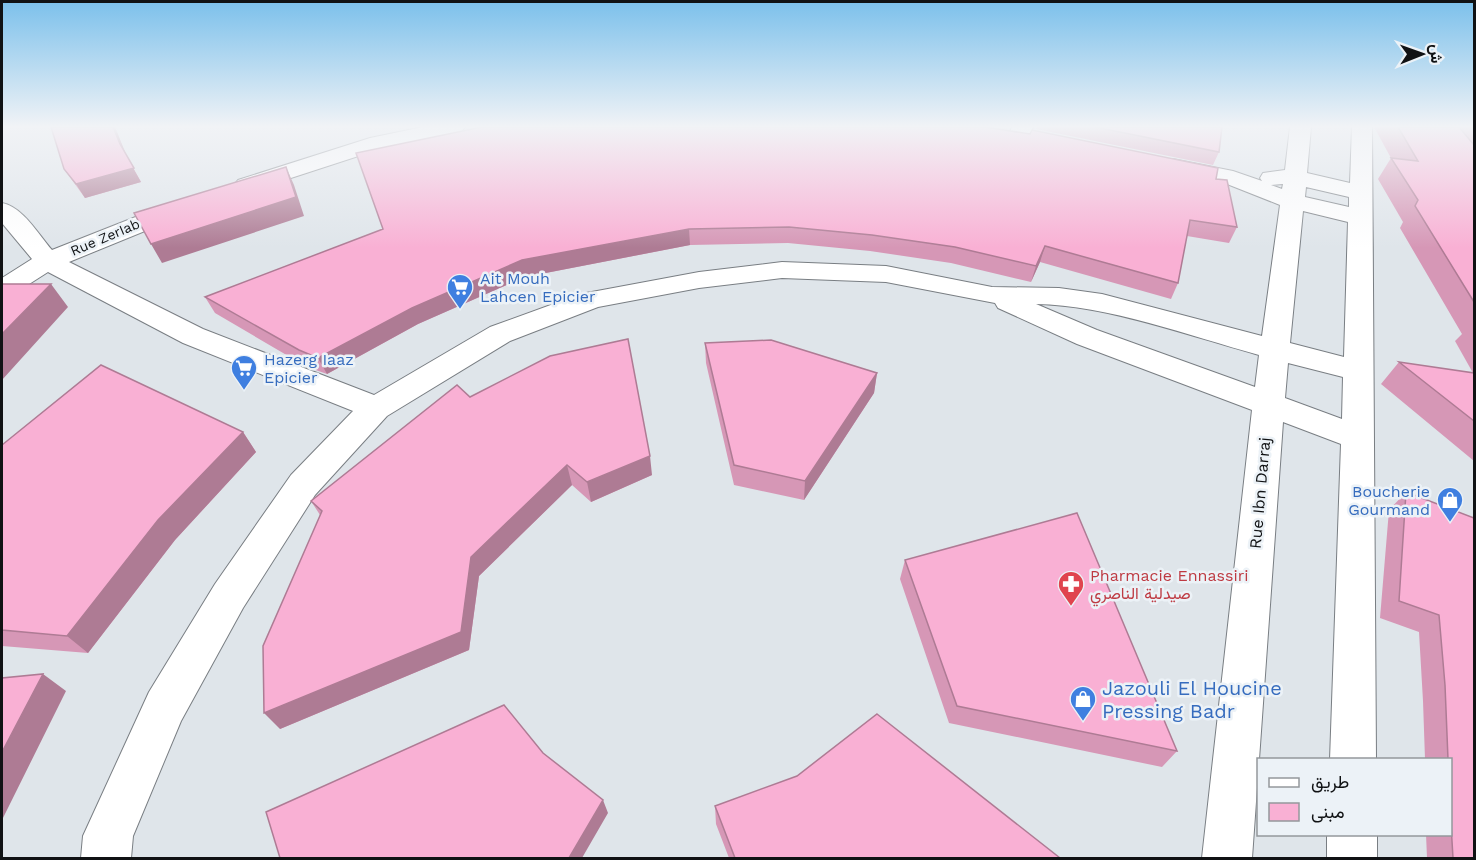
<svg xmlns="http://www.w3.org/2000/svg" width="1476" height="860" viewBox="0 0 1476 860" font-family="'Work Sans',Vazirmatn,sans-serif">
<rect width="100%" height="100%" fill="#dfe5ea"/>
<g fill="none" stroke-linecap="round" stroke-linejoin="round">
<g stroke="#797e83" stroke-width="2">
<path id="minor" d="M423,127H465L462,131L383,148L254,190L246,192L238,190L234,185L238,180L370,138Z
M1012,127H1033L1028,139L1020,140L1012,139L1009,134Z
M1290,127H1311L1307,173L1350,183L1352,127H1372L1376,760H1330L1341,444L1283,422L1252,858H1202L1252,410L1077,344L998,308L995,303L886,282L782,278L699,288L598,307L510,341L387,416L315,495L243,608L181,721L133,836L131,858H81L83,836L149,692L215,584L291,475L353,411L183,343L48,272L12,295L2,297V278L32,259L2,223V203C23,207 38,234 52,250L171,203L180,201L189,203L192,208L189,213L69,262L203,329L374,395L490,327L581,294L699,272L782,262L886,266L992,287L1059,288L1102,294L1262,336L1280,205L1227,184L1165,171L1162,166L1165,161L1173,159L1233,171L1262,181L1260,178L1263,173L1285,170ZM1283,184L1282,189L1271,185ZM1306,187L1349,197V207L1305,197ZM1303,211L1348,222L1344,357L1290,343ZM1036,304C1107,305 1190,336 1259,355L1255,387L1097,330ZM1288,363L1343,377L1342,419L1285,398Z
M1327,834H1377V858H1327Z"/>
</g>
<use href="#minor" fill="#fff" fill-rule="evenodd"/>
</g>
<path fill="#d697b6" d="M51,127H115L127,157L141,182L85,198L64,169Z
M1037,127H1222L1219,152L1213,165L1036,129Z
M1374,127H1474V461L1381,384L1399,362L1473,373L1455,341L1462,334L1400,228L1403,222L1378,179L1391,158Z
M1216,179L1237,227L1229,243L1187,236L1178,283L1171,299L1040,262L1031,282L951,263L870,251L788,243L690,245L525,277L418,324L327,374L307,367L215,313L205,297L383,229Z
M705,343L877,373L874,393L804,500L734,485L706,363Z
M470,397L652,475L591,502L572,485L479,576L469,650L280,729L320,515L311,501Z
M243,432L256,452L175,540L88,653L2,646V445Z
M1406,492L1474,518V858H1427L1426,834H1450V759H1425L1423,701L1419,632L1380,618L1389,510Z
M905,560L1177,751L1162,767L949,723L900,579Z
M715,806L1060,858H729L716,824Z"/>
<path fill="#ae7b94" d="M113,127H115L127,157L141,182L85,198L76,184L120,144Z
M286,167L294,185L304,216L162,263L151,244Z
M689,229L690,245L525,277L418,324L327,374L318,358L412,308L522,260Z
M1045,246L1040,262L1031,282L1036,266Z
M51,284L68,307L2,380V334Z
M877,373L874,393L804,500L805,481Z
M243,432L256,452L175,540L88,653L67,636L158,520Z
M650,456L652,475L591,502L587,482Z
M567,465L572,485L479,576L469,650L280,729L264,713Z
M43,674L66,691L2,820V752Z
M603,800L608,813L582,858H569Z"/>
<path fill="#f9b0d4" stroke="#ae7b94" stroke-width="1.5" d="M51,127H113L120,144L134,168L76,184L64,169Z
M482,127H985L1030,134L1032,130L1218,168L1216,179L1227,180L1237,227L1190,220L1178,283L1045,246L1036,266L955,247L872,235L789,227L689,229L522,260L412,308L318,358L299,350L205,297L383,229L356,153Z
M1095,127H1222L1219,152Z
M1398,127H1459L1474,145V302L1415,206L1418,200L1391,158L1418,161Z
M286,167L296,197L151,244L134,213Z
M2,284H51L2,334Z
M628,339L650,456L587,482L567,465L471,557L461,632L264,713L263,646L322,511L311,501L457,385L470,397L550,356Z
M771,340L877,373L805,481L734,465L705,343Z
M1399,362L1474,373V421Z
M101,365L243,432L158,520L67,636L2,630V445Z
M1406,492L1474,518V858H1453L1450,807V759H1448L1445,685L1439,615L1399,601Z
M1077,513L1177,751L957,706L905,560Z
M43,674L2,752V678Z
M504,705L543,753L603,800L569,858H280L266,812Z
M877,714L1060,858H735L715,806L797,776Z"/>
<linearGradient id="sky" x2="0" y2="1"><stop stop-color="#7bc0eb"/><stop offset="0.51" stop-color="#f1f3f6"/><stop offset="1" stop-color="#f1f3f6" stop-opacity="0"/></linearGradient>
<rect width="1476" height="248" fill="url(#sky)"/>
<defs>
<g id="supermarket-pin" transform="scale(1.35)"><path d="M0 17L-7.5 6A9.5 9.5 0 1 1 7.5 6Z" fill="#3f7fe0" stroke="#ecf2f7"/><path d="M-6-5.5h2.5l.6 2H6L4.5 2H-2.5L-4.4-4H-6ZM-1.5 3.2a1.3 1.3 0 1 0 .1 0ZM3 3.2a1.3 1.3 0 1 0 .1 0Z" fill="#fff"/></g>
<g id="shop-pin" transform="scale(1.35)"><path d="M0 17L-7.5 6A9.5 9.5 0 1 1 7.5 6Z" fill="#3f7fe0" stroke="#ecf2f7"/><path d="M-5-2.5h2.3a2.7 3.5 0 0 1 5.4 0H5L5.5 6h-11ZM-1.5-2.5h3a1.5 2.3 0 0 0-3 0Z" fill="#fff"/></g>
<g id="pharmacy-pin" transform="scale(1.35)"><path d="M0 17L-7.5 6A9.5 9.5 0 1 1 7.5 6Z" fill="#e0444e" stroke="#ecf2f7"/><path d="M-2-6h4v4h4v4h-4v4h-4v-4h-4v-4h4Z" fill="#fff"/></g>
</defs>
<g fill-rule="evenodd">
<use href="#supermarket-pin" x="460" y="287"/>
<use href="#supermarket-pin" x="244" y="368"/>
<use href="#shop-pin" x="1450" y="500"/>
<use href="#pharmacy-pin" x="1071" y="584"/>
<use href="#shop-pin" x="1083" y="699"/>
</g>
<g text-anchor="middle" dominant-baseline="central" stroke-width="5" stroke-linejoin="round" paint-order="stroke">
<g font-size="14" fill="#101214" stroke="#ecf2f7">
<text transform="translate(105 237) rotate(-23)">Rue ZerIab</text>
</g>
<g font-size="16" fill="#366cbe" stroke="#ecf2f7" text-anchor="start">
<text x="480" y="278">Ait Mouh<tspan x="480" dy="18">Lahcen Epicier</tspan></text>
<text x="264" y="359">Hazerg Iaaz<tspan x="264" dy="18">Epicier</tspan></text>
<text x="1430" y="491" text-anchor="end">Boucherie<tspan x="1430" dy="18">Gourmand</tspan></text>
</g>
<g font-size="16" fill="#101214" stroke="#ecf2f7">
<text transform="translate(1260 493) rotate(-85)">Rue Ibn Darraj</text>
</g>
<g font-size="16" fill="#be3a42" stroke="#ecf2f7" text-anchor="start">
<text x="1090" y="575">Pharmacie Ennassiri<tspan x="1090" dy="18">صيدلية الناصري</tspan></text>
</g>
<g font-size="20" fill="#366cbe" stroke="#ecf2f7" text-anchor="start">
<text x="1102" y="688">Jazouli El Houcine<tspan x="1102" dy="23">Pressing Badr</tspan></text>
</g>
</g>
<rect width="1476" height="860" fill="none" stroke="#101214" stroke-width="6"/>
<rect x="1257" y="758" width="195" height="78" fill="#ecf2f7" stroke="#94989c" stroke-width="1.5"/>
<rect x="1269" y="778" width="30" height="9" fill="#ffffff" stroke="#94989c" stroke-width="1.5"/>
<text x="1311" y="788" font-size="18" fill="#101214">طريق</text>
<rect x="1269" y="803" width="30" height="18" fill="#f9b0d4" stroke="#94989c" stroke-width="1.5"/>
<text x="1311" y="818" font-size="18" fill="#101214">مبنى</text>
<g transform="translate(1422 54) rotate(89)" stroke="#ecf2f7" stroke-width="4.5" paint-order="stroke">
<path d="M0-4.5L10 22L0 15L-10 22Z" fill="#101214"/>
<text y="-9" font-size="16" font-weight="bold" text-anchor="middle" fill="#101214">ش</text>
</g>
</svg>
